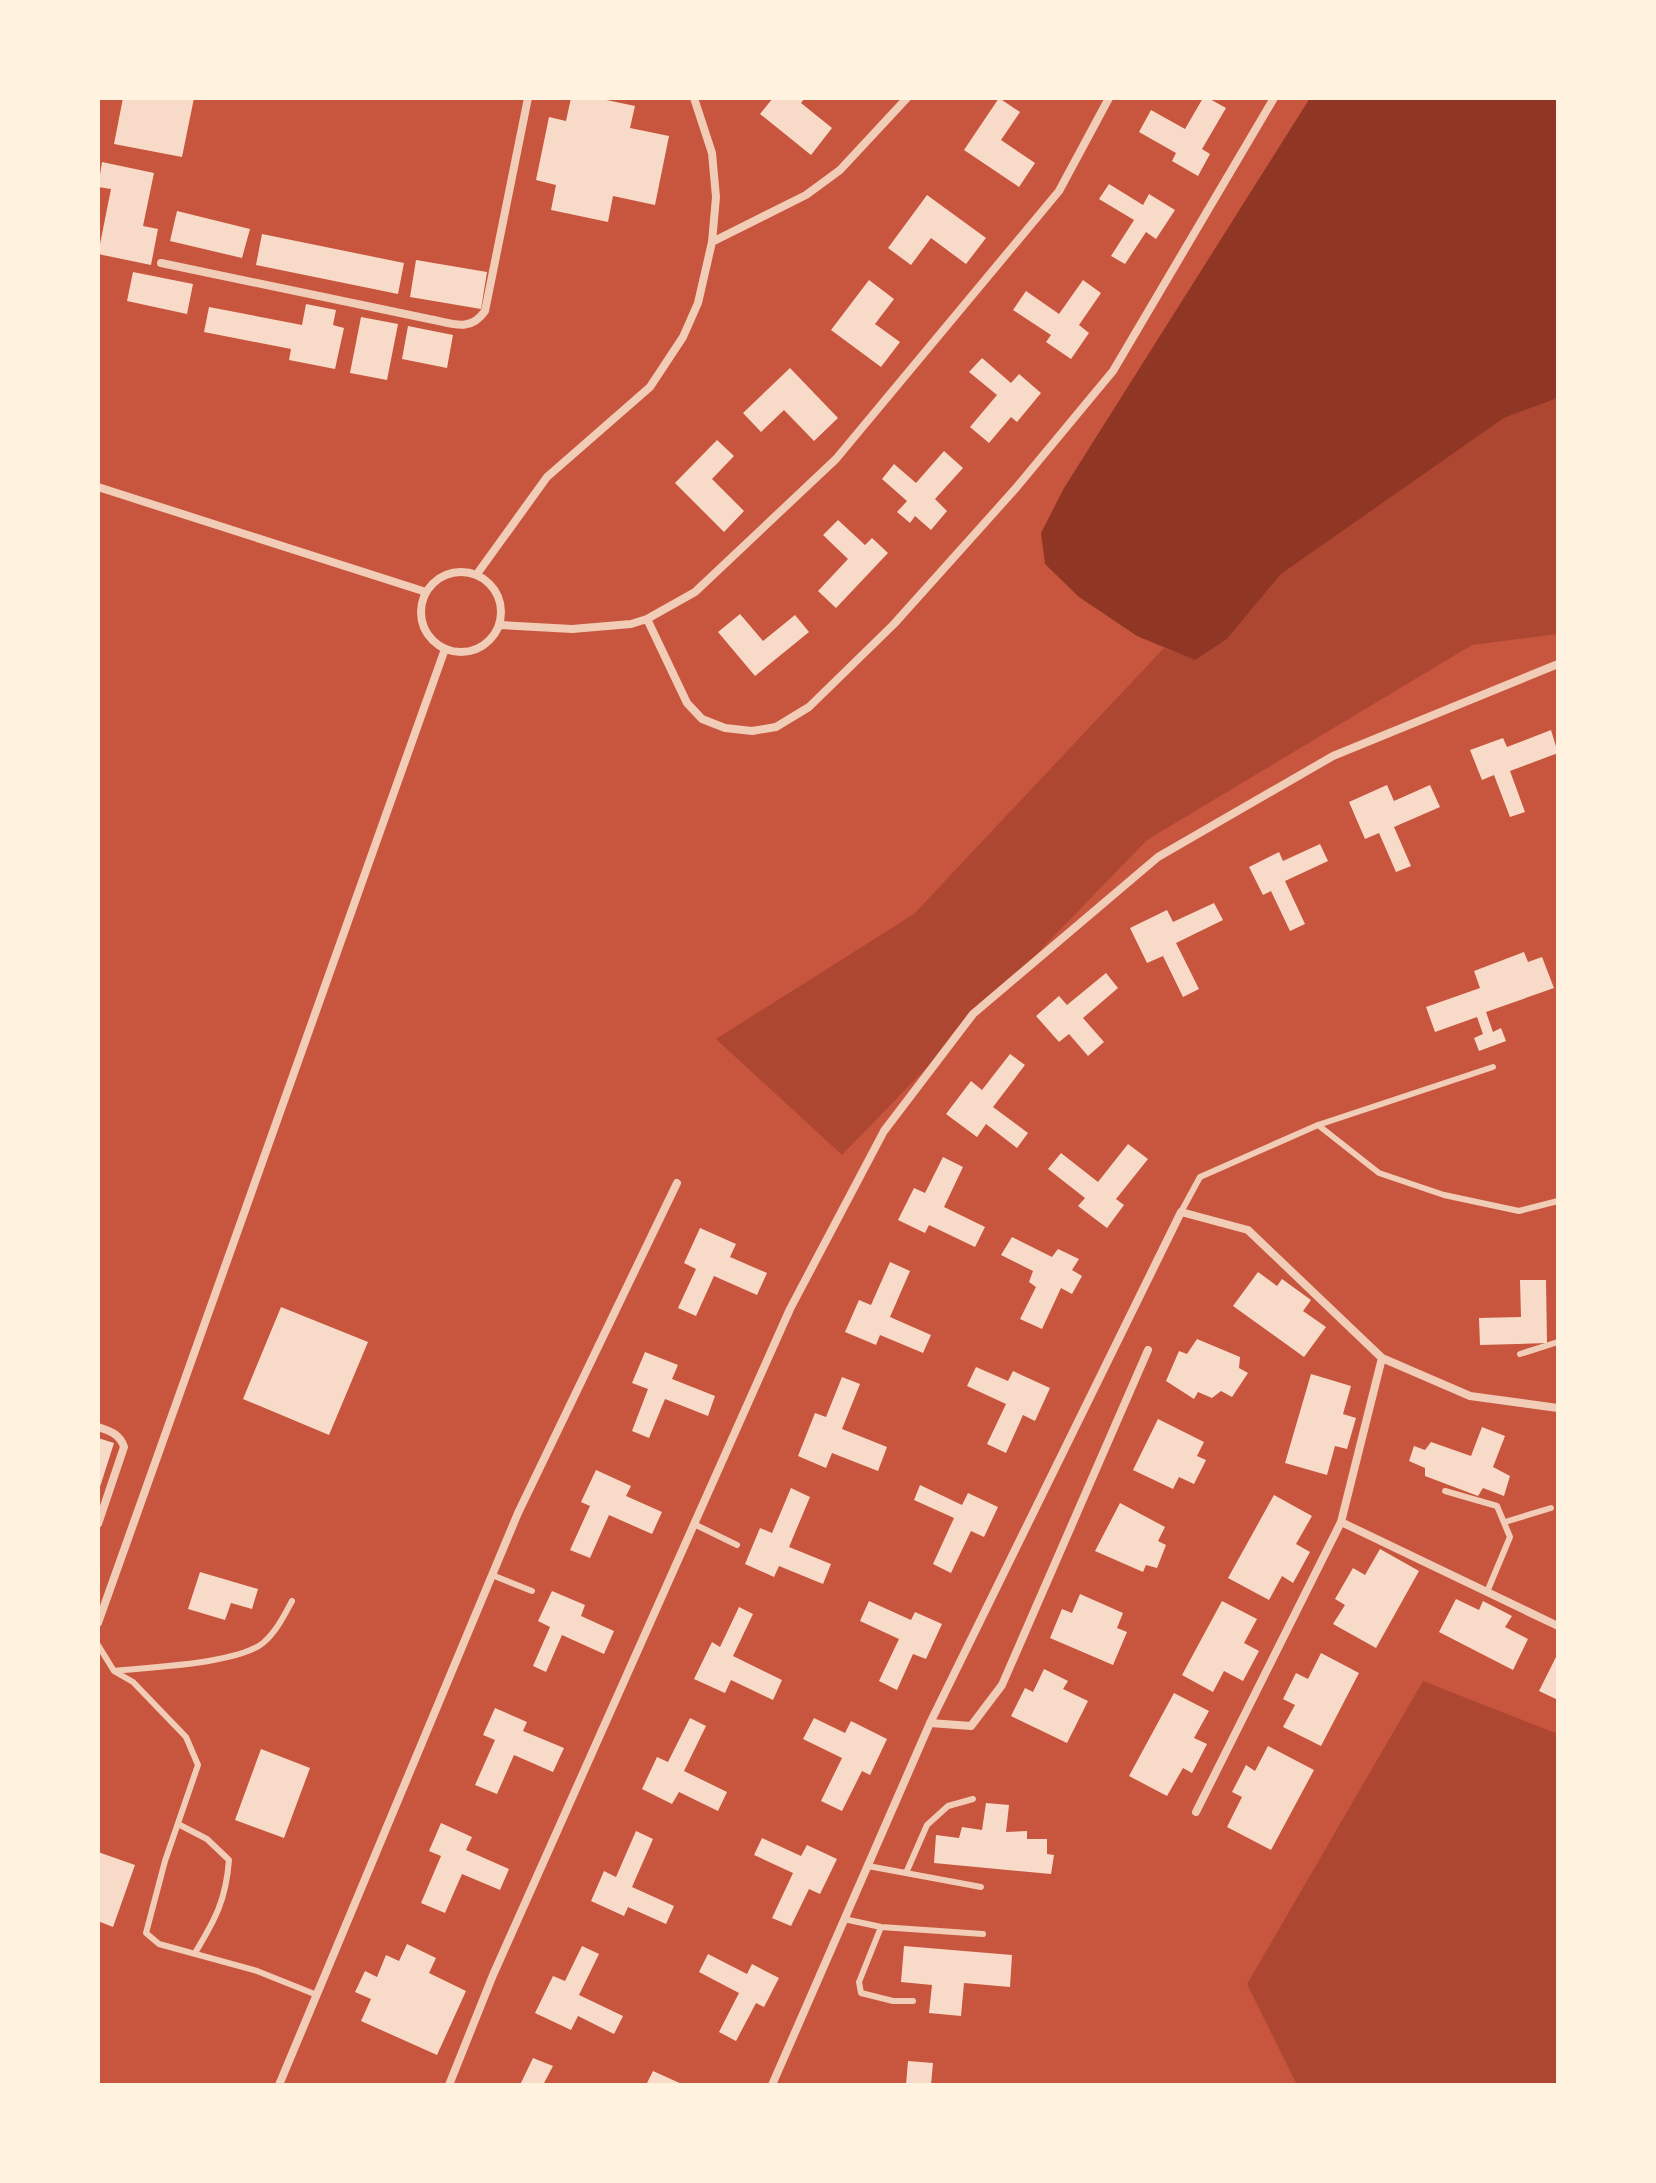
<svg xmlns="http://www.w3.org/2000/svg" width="1656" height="2183" viewBox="0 0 1656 2183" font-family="'Nunito Sans',sans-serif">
<rect width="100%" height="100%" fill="#c8553d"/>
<path fill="#ae4732" d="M1558,398V634L1472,645L1147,840L842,1155L716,1039L914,914L1164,648L1195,659L1227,639L1281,574L1504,418Z
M1423,1681L1558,1734V2085H1297L1247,1984Z"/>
<path fill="#8f3625" d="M1310,98H1558V398L1504,418L1281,574L1227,639L1195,660L1137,636L1079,597L1045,564L1041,533L1064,488Z"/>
<path fill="#f7dbc8" d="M123,98H194L182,157L114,144Z
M571,98H597L635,106L630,128L669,136L655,205L613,196L608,222L551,210L556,185L536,180L549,117L566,121Z
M773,98H805L801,103L832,128L811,155L760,114Z
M999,98L1020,112L1001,140L1035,163L1019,187L964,150Z
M1203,98H1208L1226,108L1202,149L1210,154L1198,176L1172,161L1176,153L1139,132L1151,110L1185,129Z
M102,162L154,173L143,226L158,229L151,265L98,254L111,189L98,187Z
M1109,184L1143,205L1149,194L1175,210L1156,239L1146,232L1125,264L1111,256L1134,220L1099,199Z
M927,195L986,238L966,264L931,238L911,265L888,248Z
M177,211L250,229L242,258L170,241Z
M262,234L404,263L398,294L256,265Z
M416,260L487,272L481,309L410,297Z
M133,272L193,284L187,314L127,301Z
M869,280L894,299L875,324L900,342L881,367L831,330Z
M1083,280L1101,293L1079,325L1089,333L1071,359L1046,342L1051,335L1013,310L1026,291L1059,314Z
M306,304L336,310L333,325L344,328L335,369L289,360L291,349L204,332L209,307L302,325Z
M361,317L398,324L387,380L350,373Z
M408,326L453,335L447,368L402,359Z
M982,358L1011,383L1019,374L1041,393L1017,422L1011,417L989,443L970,427L997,395L969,372Z
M790,368L838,418L814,441L784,410L761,432L743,413Z
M717,440L734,456L712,479L744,511L724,532L675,483Z
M944,451L963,468L935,499L947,511L931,530L915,516L910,523L897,512L907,501L882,479L894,464L916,483Z
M838,520L865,545L872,538L888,553L836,608L818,591L848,559L823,535Z
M740,614L763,641L795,615L809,632L755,676L718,632Z
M1551,730L1558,753L1510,771L1525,812L1510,817L1494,775L1482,780L1470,750L1503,738L1507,747Z
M1387,785L1394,801L1430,785L1440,807L1394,827L1411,866L1396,872L1379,833L1365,839L1349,802Z
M1320,844L1328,861L1285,881L1305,924L1290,931L1271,891L1263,895L1249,867L1279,852L1283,861Z
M1214,903L1223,920L1176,943L1199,989L1183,997L1163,956L1147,963L1130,928L1167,910L1173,922Z
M1524,952L1528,962L1542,957L1554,988L1486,1012L1493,1032L1501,1028L1506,1041L1479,1051L1474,1038L1483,1034L1477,1017L1435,1032L1426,1007L1480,988L1474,971Z
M1106,973L1118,988L1083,1018L1104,1042L1088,1056L1069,1034L1059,1042L1036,1016L1059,996L1067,1005Z
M1010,1054L1025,1065L993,1107L1028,1133L1017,1148L986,1124L977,1137L946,1114L971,1081L982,1090Z
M1128,1144L1148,1159L1116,1199L1124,1205L1107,1228L1078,1206L1085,1198L1048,1169L1061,1153L1098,1182Z
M943,1157L963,1167L944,1207L985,1227L975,1247L929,1225L925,1233L898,1220L914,1188L925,1193Z
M700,1228L736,1244L730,1257L767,1273L757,1295L714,1276L696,1316L678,1308L696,1269L684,1263Z
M1012,1237L1052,1257L1058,1249L1079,1259L1072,1270L1082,1276L1072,1294L1061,1288L1042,1329L1020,1319L1036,1287L1029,1282L1033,1271L1001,1255Z
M890,1262L910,1271L890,1317L931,1335L923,1353L880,1335L876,1345L845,1332L859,1300L871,1305Z
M1258,1272L1277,1286L1282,1279L1311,1300L1303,1311L1326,1327L1304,1357L1233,1306Z
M1520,1280H1546L1547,1343L1480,1345L1479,1318L1521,1317Z
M281,1307L368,1342L329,1435L243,1399Z
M1197,1339L1240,1357L1239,1368L1248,1373L1232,1397L1221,1391L1212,1398L1198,1392L1194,1399L1166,1381L1179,1351L1187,1354Z
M645,1352L678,1365L672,1379L715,1396L708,1416L665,1399L649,1438L632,1431L648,1389L632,1383Z
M976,1367L1008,1381L1013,1371L1050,1388L1035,1421L1023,1415L1006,1453L987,1444L1006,1404L967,1386Z
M1311,1374L1351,1386L1343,1414L1356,1418L1347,1449L1335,1446L1327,1475L1285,1463Z
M842,1377L860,1384L842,1429L887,1447L878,1471L832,1453L826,1468L798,1456L815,1413L826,1417Z
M1158,1419L1204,1442L1197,1456L1206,1460L1194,1484L1179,1477L1173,1489L1133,1470Z
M1482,1427L1505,1436L1493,1467L1510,1476L1504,1496L1483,1488L1478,1496L1425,1476V1468L1409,1461L1414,1446L1425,1450L1431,1442L1471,1456Z
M98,1438L114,1443L99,1490H98Z
M596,1470L631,1486L626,1496L662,1512L652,1534L609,1515L590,1558L570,1550L590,1506L581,1502Z
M920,1485L962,1505L968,1493L998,1507L984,1537L971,1531L951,1573L933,1564L954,1518L914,1500Z
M791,1488L810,1497L789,1547L831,1564L823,1584L779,1566L774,1577L745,1564L760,1528L772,1533Z
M1274,1495L1312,1516L1296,1544L1310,1552L1293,1583L1282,1576L1269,1600L1228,1578Z
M1120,1503L1165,1527L1158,1541L1166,1545L1157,1568L1146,1565L1143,1572L1095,1551Z
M1380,1549L1419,1571L1376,1648L1333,1624L1345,1605L1335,1599L1353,1568L1365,1575Z
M200,1572L258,1589L252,1609L231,1603L225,1620L188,1609Z
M552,1591L585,1605L581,1616L614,1631L604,1654L562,1635L546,1672L533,1666L550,1627L538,1621Z
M1080,1594L1123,1613L1117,1628L1127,1632L1113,1665L1050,1638L1062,1609L1072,1613Z
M1456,1599L1479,1610L1483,1601L1512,1616L1505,1627L1528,1639L1513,1670L1439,1632Z
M869,1601L911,1620L915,1612L942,1624L926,1659L913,1654L897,1690L879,1681L899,1639L860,1621Z
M1222,1601L1257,1619L1244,1643L1259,1651L1243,1681L1224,1671L1213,1692L1182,1675Z
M739,1607L753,1614L733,1656L782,1680L773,1700L731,1680L725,1693L694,1679L712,1642L720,1647Z
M1321,1653L1359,1673L1321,1746L1283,1727L1295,1705L1283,1699L1296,1673L1308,1679Z
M1558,1653V1700L1539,1691Z
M1044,1669L1068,1681L1063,1689L1088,1701L1067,1743L1011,1716L1025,1688L1033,1692Z
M1174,1693L1209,1711L1194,1738L1207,1744L1192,1773L1183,1768L1167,1796L1129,1776Z
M495,1708L527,1722L523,1731L564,1748L553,1772L514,1755L497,1794L475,1785L495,1740L483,1735Z
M690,1718L706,1726L684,1771L727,1792L718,1811L679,1792L672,1804L642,1789L657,1757L668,1762Z
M814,1718L845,1733L851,1721L887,1739L870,1775L862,1771L842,1811L821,1801L842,1758L803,1739Z
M1268,1746L1314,1770L1271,1850L1227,1827L1242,1797L1232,1792L1246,1765L1255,1771Z
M261,1749L310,1768L284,1838L235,1820Z
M986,1803L1009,1805L1006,1832L1027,1831V1839H1047V1854L1054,1855L1051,1874L934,1863L936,1835L959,1838L962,1827L982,1830Z
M441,1823L472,1837L466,1850L509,1869L500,1890L462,1874L445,1913L421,1903L441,1856L429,1851Z
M636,1831L653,1839L632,1887L674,1906L666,1924L628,1907L624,1916L591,1901L604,1871L616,1877Z
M762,1838L801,1856L807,1845L837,1859L820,1894L809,1889L791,1926L772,1918L793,1873L754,1855Z
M98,1852L135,1865L113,1927L98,1921Z
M407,1944L436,1958L429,1973L466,1991L437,2055L361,2021L371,1999L355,1992L365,1971L377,1977L386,1955L399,1961Z
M582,1946L599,1954L579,1995L623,2016L614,2034L578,2016L571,2030L535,2013L553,1976L565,1981Z
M904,1946L1012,1955L1010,1987L964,1983L961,2016L929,2013L932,1985L901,1982Z
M708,1954L747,1974L752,1964L779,1978L764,2007L756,2003L736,2041L719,2032L739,1993L699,1972Z
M533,2058L553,2066L543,2085H520Z
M908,2061L933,2063L931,2085H906Z
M653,2071L684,2085H646Z"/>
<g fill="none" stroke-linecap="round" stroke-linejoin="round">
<path stroke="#f1ccb7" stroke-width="6" d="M1318,1125L1379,1173L1444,1195L1519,1211L1558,1201
M1181,1212L1200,1177L1318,1125L1493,1067
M1520,1354L1558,1342
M1445,1491L1497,1506L1510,1537L1487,1592
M1505,1522L1551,1508
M694,1524L737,1545
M492,1575L532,1591
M98,1645L114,1671L133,1682L186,1737L198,1765L165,1861L146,1933L159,1944L257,1971L317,1995
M114,1671C150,1667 237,1664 263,1643C276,1632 284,1616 292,1601
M178,1824L207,1839L229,1860C226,1900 215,1920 195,1953
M868,1866L981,1887
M906,1873L927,1825L948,1806L973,1799
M844,1919L881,1927L983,1934
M881,1927L859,1982L861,1993L893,2001H913"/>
<path stroke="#f1ccb7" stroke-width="8" d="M712,242L806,195L840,170L907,98
M161,263L429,319C452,323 470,333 485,311L528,98
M98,487L426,592
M421 612a40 40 0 1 1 80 0a40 40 0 1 1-80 0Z
M477,574L547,477L650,387L683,337L698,303L712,242L716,197L712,153L694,98
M647,619L687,703L702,719L725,728L752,731L776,727L809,707L894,624L1016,488L1113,371L1274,98
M500,625L572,629L631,624L647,619L695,592L836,459L1059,191L1109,98
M98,1427C110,1431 120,1434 124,1447L98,1524
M1341,1522L1558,1626
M98,1623L445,649
M930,1723L971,1726L1002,1685L1148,1350
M1196,1812L1341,1522L1382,1358
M279,2085L518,1513L677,1183
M449,2085L493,1975L790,1309L884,1131L973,1014L1158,857L1333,756L1558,664
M772,2085L930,1723L1181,1212L1248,1230L1382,1358L1470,1396L1558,1408"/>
</g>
<rect width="1656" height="2183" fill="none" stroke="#fff3e0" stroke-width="200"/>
</svg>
